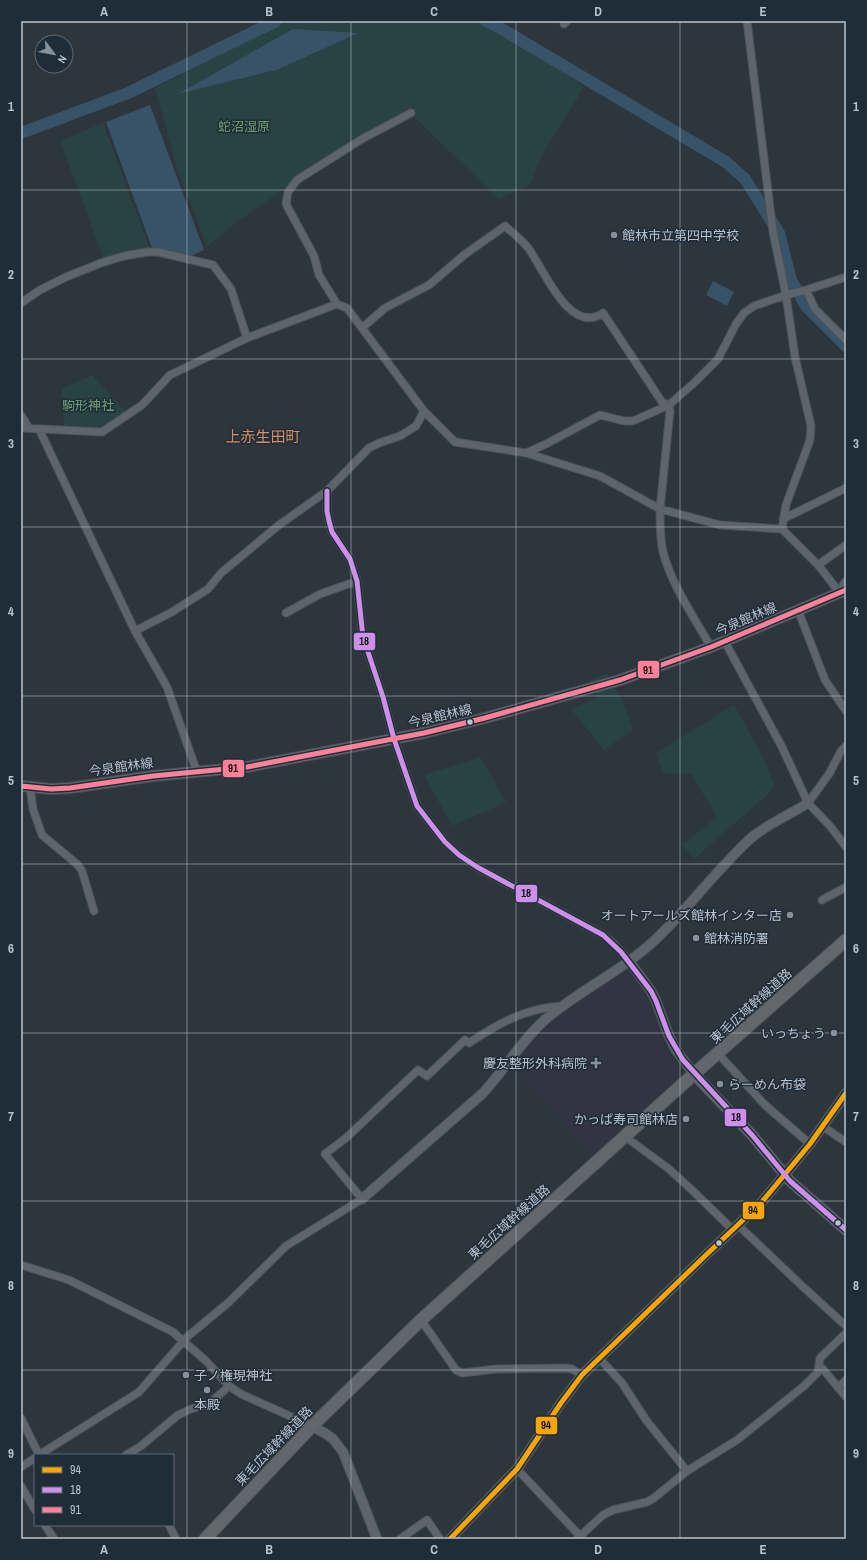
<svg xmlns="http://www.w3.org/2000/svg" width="867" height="1560" viewBox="0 0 867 1560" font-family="'Archivo Narrow','Noto Sans JP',sans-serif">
<rect width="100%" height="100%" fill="#2d363d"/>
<path fill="#323343" d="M622,972L631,973L648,999L665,1046L678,1068L676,1081L593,1156L514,1066L529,1044L551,1022Z"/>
<path fill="#294344" d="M282,21H482L495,25L584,87L541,157L530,185L499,199L410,113L297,180L238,221L207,247L178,171L155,88Z
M103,123L150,249H135L104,259L60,141Z
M92,375L128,414L101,429L64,427L62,389Z
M607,674L622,699L633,730L604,750L571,709L598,697L589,680Z
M734,705L765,760L774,785L767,795L694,859L682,845L717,817L691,774L663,773L656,753Z
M480,757L506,802L452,826L424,775Z"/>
<path fill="#385268" d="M293,29L358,33L279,69L178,94Z
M150,105L204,250L191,256L152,248L106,122Z
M713,281L734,292L727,306L706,295Z"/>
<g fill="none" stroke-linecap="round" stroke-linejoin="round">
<path stroke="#385268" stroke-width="12" d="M486,21L495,25L726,162L745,179L779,233L791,280L806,306L846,346
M21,133L128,93L276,21"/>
<g stroke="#4c5257" stroke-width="9">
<path id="minor" d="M564,24L567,21
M806,290L815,309L846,340
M21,303L40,290L66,277L101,263L124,256L147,252H158L213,265L231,289L247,338
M337,304L319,275L314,256L286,204L288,192L297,180L362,139L411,113
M362,328L385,308L429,285L464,255L505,226C513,233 523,241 529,249C544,270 570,336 603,313L662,402L669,405L670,411L660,509C660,523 660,538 663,552C672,586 694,617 711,647
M21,415L29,428
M21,428L102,432L142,405L170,375L247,338L337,304L347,308L424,411L455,442L526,453L600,476L660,509L720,525L782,529
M39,429L135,631L167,687L197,772
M526,453L546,444L600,415L624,421H633L669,405L695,382L718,359L736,324L744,313L754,306L786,295L773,232L747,21
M327,491V511L329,521L332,532L350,559L357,581L363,637L383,697L394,739L417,806L445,842L459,855L477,867L603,935L613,943L629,961
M783,519L846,488
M818,565L846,545
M845,591L843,585L846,581
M840,593L818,565L782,529L786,505L810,440L811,426L795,357L786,295L806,290L846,277
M798,610L825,680L846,711
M286,613L320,594L357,581
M135,631L172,612L208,589L221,573L279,525L327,491L369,448L379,443L400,436L416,426L424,411
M725,642L782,747L808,803L830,826L846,847
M30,787L33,809L42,835L78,865L82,871L94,911
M808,803L829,774L841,751L846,746
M822,900L846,887
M723,1059L765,1105L810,1144
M822,1126L846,1142
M631,1141L669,1169L693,1191L733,1230
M738,1225L800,1284L846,1326
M21,1265L69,1280L173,1332L206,1361L229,1386L241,1394L312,1426
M421,1320L456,1370L462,1373L496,1369L566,1368L572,1369L582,1375
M599,1358L622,1383L646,1420L687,1471
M820,1367L823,1369L846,1397
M838,1388L846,1380
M21,1418L39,1455
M39,1455L139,1392L187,1337L229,1302L286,1246L362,1199L325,1154L346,1138L418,1070L427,1076L465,1040L469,1043C499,1023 526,1008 562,1006
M126,1455L141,1446L178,1415L191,1409L209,1404L229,1386
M21,1467L35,1458
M517,1469L579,1535
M21,1486L35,1510
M45,1525L54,1539
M169,1525L176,1539
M400,1539L427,1520L440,1539
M577,1539L603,1515L613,1510L647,1502L654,1498L687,1471L737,1440L804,1386L818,1372L820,1358L846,1333"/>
</g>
<g stroke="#4c5257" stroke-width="11">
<path id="tertiary" d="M629,961L651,991L656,1001L669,1036L676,1050L694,1074
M362,1199L482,1094C505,1070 522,1039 547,1018C582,989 623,970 655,940C689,908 717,869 751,838C766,825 791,814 808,803
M312,1426L326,1434L333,1439L343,1452L377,1539
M450,1539L517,1469L561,1403L582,1375L705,1256L761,1203L810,1144L846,1093"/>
</g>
<g stroke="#4c5257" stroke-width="12">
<path id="secondary" d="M21,786L51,789L70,788L153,776L247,767L424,733L485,718L620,680L711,647L846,590
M694,1074L752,1135L790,1181L846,1230"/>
</g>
<g stroke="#4a5259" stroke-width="14">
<path id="trunk" d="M205,1539L312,1426L421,1320L694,1074L846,940"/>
</g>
<use href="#minor" stroke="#5e646b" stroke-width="7"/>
<use href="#tertiary" stroke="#5e646b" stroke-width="9"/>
<use href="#secondary" stroke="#62686f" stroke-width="10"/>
<use href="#trunk" stroke="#62676c" stroke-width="12"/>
<g stroke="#1f2d39" stroke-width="8">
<path id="bus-1" d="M450,1539L517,1469L561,1403L582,1375L705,1256L761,1203L810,1144L846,1093"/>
</g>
<g stroke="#1f2d39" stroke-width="8">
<path id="bus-2" d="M327,491V511L329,521L332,532L350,559L357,581L363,637L383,697L394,739L417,806L445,842L459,855L477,867L603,935L621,952L651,991L656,1001L669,1036L683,1060L752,1135L790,1181L846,1230"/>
</g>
<g stroke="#1f2d39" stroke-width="8">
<path id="bus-3" d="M21,786L51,789L70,788L153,776L247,767L424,733L485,718L620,680L711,647L846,590"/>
</g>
<use href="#bus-1" stroke="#f7a600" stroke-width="5"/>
<use href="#bus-2" stroke="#ce8fe9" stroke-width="5"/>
<use href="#bus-3" stroke="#ff8098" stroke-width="5"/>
</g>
<path fill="none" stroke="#b8c3cd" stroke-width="1" stroke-opacity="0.55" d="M187,21V1539M351,21V1539M516,21V1539M680,21V1539M21,190H846M21,359H846M21,527H846M21,696H846M21,864H846M21,1033H846M21,1201H846M21,1370H846"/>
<g fill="#87929b" stroke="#1f2d39" stroke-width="1.5">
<circle cx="614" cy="235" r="4"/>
<circle cx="790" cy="915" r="4"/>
<circle cx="696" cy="938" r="4"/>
<circle cx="834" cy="1033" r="4"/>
<path d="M594 1057h4v4h4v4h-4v4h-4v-4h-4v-4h4z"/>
<circle cx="720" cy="1084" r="4"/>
<circle cx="686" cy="1119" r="4"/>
<circle cx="186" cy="1375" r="4"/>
<circle cx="207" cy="1390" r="4"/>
</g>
<g fill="#b8c3cd" stroke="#1f2d39" stroke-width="1.5">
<circle cx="470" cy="722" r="3.5"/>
<circle cx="838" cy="1223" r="3.5"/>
<circle cx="719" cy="1243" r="3.5"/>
</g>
<g text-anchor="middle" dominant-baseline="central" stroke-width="3" stroke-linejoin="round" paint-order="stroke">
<g font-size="13" fill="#6e9f73" stroke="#1f2d39">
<text x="244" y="126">蛇沼湿原</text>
<text x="88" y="405">駒形神社</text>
</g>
<g font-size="13" fill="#b8c3cd" stroke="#1f2d39" text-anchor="start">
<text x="622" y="235">館林市立第四中学校</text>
<text x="782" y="915" text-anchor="end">オートアールズ館林インター店</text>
<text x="704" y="938">館林消防署</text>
<text x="826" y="1033" text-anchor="end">いっちょう</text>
<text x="587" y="1063" text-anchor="end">慶友整形外科病院</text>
<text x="728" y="1084">らーめん布袋</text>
<text x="678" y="1119" text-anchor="end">かっぱ寿司館林店</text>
<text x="194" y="1375">子ノ権現神社</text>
<text x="207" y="1404" text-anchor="middle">本殿</text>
</g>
<g font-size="13" fill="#b8c3cd" stroke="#1f2d39">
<text transform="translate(746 619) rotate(-23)">今泉館林線</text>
<text transform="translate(440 716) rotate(-13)">今泉館林線</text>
<text transform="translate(121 767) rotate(-8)">今泉館林線</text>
<text transform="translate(751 1006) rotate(-42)">東毛広域幹線道路</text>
<text transform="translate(509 1222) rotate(-42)">東毛広域幹線道路</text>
<text transform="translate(274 1446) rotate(-46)">東毛広域幹線道路</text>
</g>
<g font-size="15" fill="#db8a65" stroke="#1f2d39">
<text x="263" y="436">上赤生田町</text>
</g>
</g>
<g stroke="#1f2d39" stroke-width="1.5">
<rect x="353" y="632" width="23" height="19" rx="4" fill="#ce8fe9"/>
<rect x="637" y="660" width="23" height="19" rx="4" fill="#ff8098"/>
<rect x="222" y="759" width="23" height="19" rx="4" fill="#ff8098"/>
<rect x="515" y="884" width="23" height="19" rx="4" fill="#ce8fe9"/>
<rect x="724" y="1108" width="23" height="19" rx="4" fill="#ce8fe9"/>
<rect x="742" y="1201" width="23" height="19" rx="4" fill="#f7a600"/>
<rect x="535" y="1416" width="23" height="19" rx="4" fill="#f7a600"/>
</g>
<g font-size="11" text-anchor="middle" font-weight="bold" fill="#111">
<text x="364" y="645">18</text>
<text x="648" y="674">91</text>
<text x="233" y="772">91</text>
<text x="526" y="897">18</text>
<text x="736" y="1121">18</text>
<text x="753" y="1214">94</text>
<text x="546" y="1429">94</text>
</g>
<rect width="867" height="1560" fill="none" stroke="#1f2d39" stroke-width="44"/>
<rect x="34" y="1454" width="140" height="72" fill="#1f2d39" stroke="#5c6974"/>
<rect x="42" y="1467" width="20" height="6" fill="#f7a600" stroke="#5c6974"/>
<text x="70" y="1474" font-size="12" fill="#b8c3cd">94</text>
<rect x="42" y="1487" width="20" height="6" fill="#ce8fe9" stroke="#5c6974"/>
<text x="70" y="1494" font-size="12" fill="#b8c3cd">18</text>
<rect x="42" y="1507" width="20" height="6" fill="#ff8098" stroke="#5c6974"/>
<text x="70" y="1514" font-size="12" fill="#b8c3cd">91</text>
<g transform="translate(54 54) rotate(122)"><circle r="19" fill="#1f2d39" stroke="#5c6974"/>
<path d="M0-3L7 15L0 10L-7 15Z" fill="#87929b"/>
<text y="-6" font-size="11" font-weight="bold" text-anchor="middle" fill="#b8c3cd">N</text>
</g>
<rect x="22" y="22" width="823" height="1516" fill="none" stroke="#b8c3cd" stroke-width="1.5"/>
<g font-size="13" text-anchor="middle" font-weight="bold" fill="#b8c3cd">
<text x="104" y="16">A</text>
<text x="269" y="16">B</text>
<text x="434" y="16">C</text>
<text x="598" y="16">D</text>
<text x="763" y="16">E</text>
<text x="11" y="111">1</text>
<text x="856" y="111">1</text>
<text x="11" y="279">2</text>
<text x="856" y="279">2</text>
<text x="11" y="448">3</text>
<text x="856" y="448">3</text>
<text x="11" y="616">4</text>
<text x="856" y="616">4</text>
<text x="11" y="785">5</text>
<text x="856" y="785">5</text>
<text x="11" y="953">6</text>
<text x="856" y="953">6</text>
<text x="11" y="1121">7</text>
<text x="856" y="1121">7</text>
<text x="11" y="1290">8</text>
<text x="856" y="1290">8</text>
<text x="11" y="1458">9</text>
<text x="856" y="1458">9</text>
<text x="104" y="1554">A</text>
<text x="269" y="1554">B</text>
<text x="434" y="1554">C</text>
<text x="598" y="1554">D</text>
<text x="763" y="1554">E</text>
</g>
</svg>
